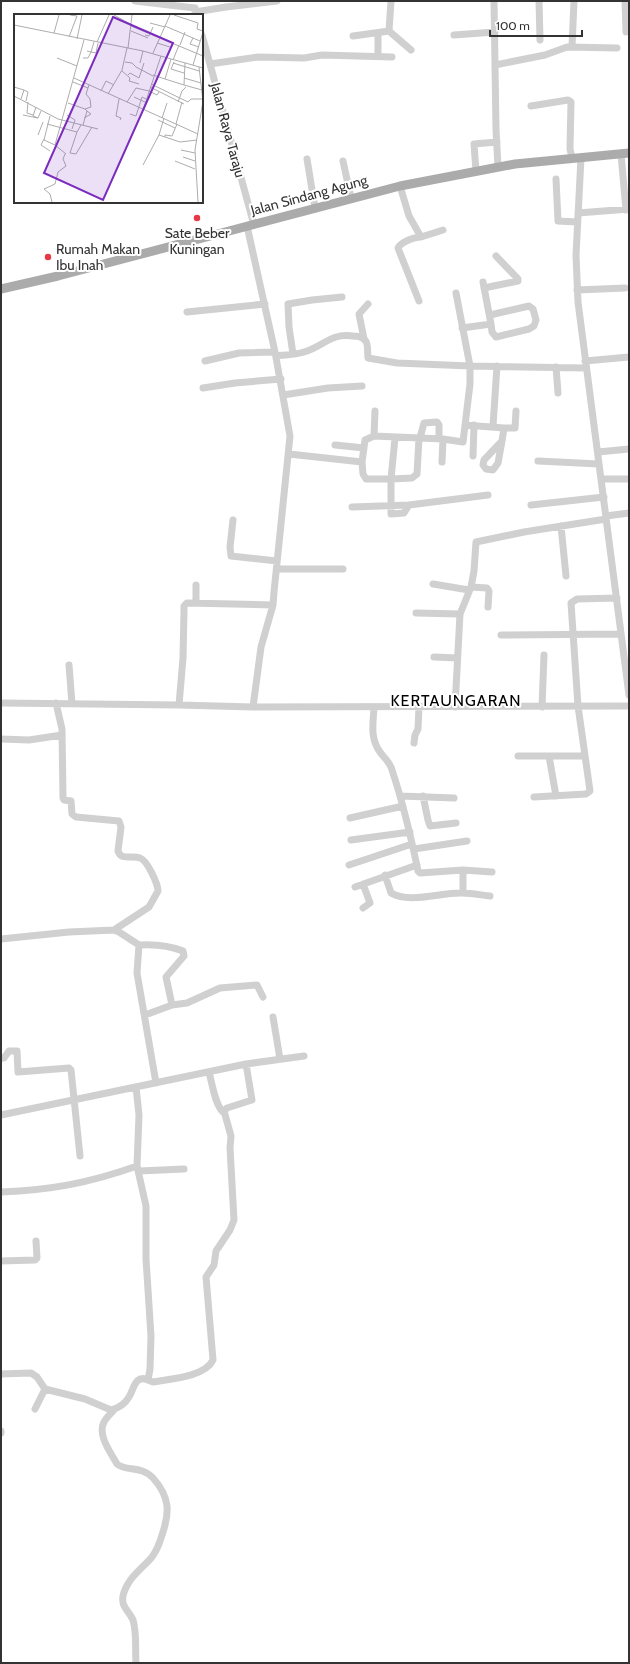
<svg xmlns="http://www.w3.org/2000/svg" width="630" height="1664" viewBox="0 0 630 1664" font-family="Cabin,sans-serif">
<rect width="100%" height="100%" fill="#fff"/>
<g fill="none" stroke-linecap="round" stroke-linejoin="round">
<path stroke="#d0d0d0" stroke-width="7" d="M135,1L195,8
M494,1L496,130L498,167
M539,1L540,40
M625,1L626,32
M195,12L226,7L277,1
M389,31L411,50
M202,35L254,225
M454,35L495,32
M353,36L389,31L391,1
M572,47L574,1
M378,56V33
M210,64L258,57L304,58L322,55L392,57
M495,65L545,55L567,47L617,48
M531,106L568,100L571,102L570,149L572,158
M621,154L626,210
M581,158L576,255L578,302L629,695
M307,159L315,208
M343,161L351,198
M476,171L474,144L497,142
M556,179L558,221L577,222
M400,186L409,216L421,237C414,237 401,242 398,248L419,301
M578,213L629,209
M247,226L275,352L290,436L274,592L273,605L261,647L253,707
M421,237L443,230
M484,288L518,281V279L496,256
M577,290L625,288
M187,312L265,304
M490,315L529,306L533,309L536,320L534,326L529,329L496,337L492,332L491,324
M462,328L491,324L483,282
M364,339L359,314L368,304
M293,354L289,327L288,304L312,300L342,297
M276,356C285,355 295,355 304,352C324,346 330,333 353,336C357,336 362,337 365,340C369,344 367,353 368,358L397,363L470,366L586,368
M205,361L239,353L275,352
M585,361L629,357
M556,367L558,393
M203,388L235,383L281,379
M283,395L328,388L362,386
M465,425L504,428L502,441
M493,426L497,366
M504,428H515L516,411
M374,436L375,411
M395,438L391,479L412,478L417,474L419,438
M420,438L424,423L437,422L439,425V439
M502,441L498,463L493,470L486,469L483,465L484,460Z
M335,445L364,448
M598,452L629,449
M289,454L362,462L363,474L366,479H391V514L404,513L409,505L488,495
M473,456L474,425
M538,461L599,464
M362,462L365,440L374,436L443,439L463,442L470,384V366L456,293
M442,462L443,439
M601,479H629
M531,505L604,497
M352,507L409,505
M606,516L629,513
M233,520L230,547L231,556L277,561
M561,526L566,576
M277,569H343
M433,584L469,590
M471,587L487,588L489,591L488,607
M196,602V585
M416,613L460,614
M501,635L621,634
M434,657L457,658
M69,665L72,704
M1,703L179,705L253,707L629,706
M179,705L183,658L184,611V606L187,603L273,605
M455,707L460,614L471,587L474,571L476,542L524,532L606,519
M542,707L544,655
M374,708C373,723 370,739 380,752C384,758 390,762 392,770C403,803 411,837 418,871L420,873L463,870V892
M1,739L29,740L62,735
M414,743L415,735L418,729L419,707
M518,756H585
M549,756L556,796
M400,796L454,798
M423,796L428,820L430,826L456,823
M534,797L586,794L590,791L578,706L571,603L577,599L617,598
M350,818L403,806
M351,840L410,832
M414,849L467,841
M349,865L412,844
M463,870L492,872
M385,875L391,893C409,904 442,892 462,893C471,893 481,895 490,896
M355,887L417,865
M363,908L370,903L363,884
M114,930L119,932L139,945L137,973L156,1083
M1,939L69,932L114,930L149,907L158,891C158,884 147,860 140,858C132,855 121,861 118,851L121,827L119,821L76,817L72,814L71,801L64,800L63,798L62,729L56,703
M139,945C155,944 168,945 183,951L184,956L166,977L172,1005L145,1015
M172,1005L187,1003L220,988L257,985L263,997
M273,1017L280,1059
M1,1058H4L9,1051H17L18,1072L69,1068L71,1070L80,1156
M209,1072C212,1083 215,1106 224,1113
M1,1115L246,1064L304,1056
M137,1166L146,1206V1259L151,1336L150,1369L148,1380L153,1382C169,1379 205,1377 213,1360L206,1277L214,1265L216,1251L230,1230L234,1220L230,1148L231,1136L224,1111L227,1108L252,1100L246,1064
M139,1171L184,1169
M1,1192C51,1190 89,1183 137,1166L139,1115L136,1087
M1,1261L35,1260L37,1258L36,1241
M1,1374L31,1373L37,1377L45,1389L85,1399L111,1410C119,1408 125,1404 129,1397C134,1389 135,1374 148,1380
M35,1409L45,1389
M114,1410C110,1414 106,1418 104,1422C97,1435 111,1453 117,1464C126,1472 141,1465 153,1478C170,1497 170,1512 162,1535C160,1542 157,1550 152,1557C142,1569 127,1578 123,1596C121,1607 129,1611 133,1620C137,1633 135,1649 136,1663
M1,1431V1433"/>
<path stroke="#ababab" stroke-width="9" d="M1,289L58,276L400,186L515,164L629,153"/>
</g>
<g fill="#e63946" stroke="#fff" stroke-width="1.5">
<circle cx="197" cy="218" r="4"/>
<circle cx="48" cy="257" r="4"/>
</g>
<g text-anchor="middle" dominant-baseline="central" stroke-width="4" stroke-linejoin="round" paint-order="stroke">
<g font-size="14" fill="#333" stroke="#fff">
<text transform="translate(228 130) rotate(75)">Jalan Raya Taraju</text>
<text transform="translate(309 195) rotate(-15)">Jalan Sindang Agung</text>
</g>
<g font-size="14" fill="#333" stroke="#fff">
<text x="197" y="233">Sate Beber<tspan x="197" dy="16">Kuningan</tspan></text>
<text x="56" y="249" text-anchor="start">Rumah Makan<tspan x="56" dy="16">Ibu Inah</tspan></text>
</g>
<g font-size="16" letter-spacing="1" fill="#000" stroke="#fff">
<text x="456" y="700">KERTAUNGARAN</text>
</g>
</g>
<g transform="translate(14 14)">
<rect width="189" height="189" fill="#fff"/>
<path fill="none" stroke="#adadad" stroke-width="1" d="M100,1L118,11M160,1L184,9L183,15L189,17M136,9L151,13M0,11L129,37L189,54M117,12L189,42M151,12L186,27M117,17L134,24M40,19L45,1M131,21L135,22L139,13M55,23L63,2L56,1M179,24L176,30L185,33M63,25L68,1M83,28L95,1M143,29L156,33M166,31L171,18M114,34L118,1M73,37L77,38L80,28M139,39L156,1M43,44L63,52M69,44H74L77,38L82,39L84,29M159,46L165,31M111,48L118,49L122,53L139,62M160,48L157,55L170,59M126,49L129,37M159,49L185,57M171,49L170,71L188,76M179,51L189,18M108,57L116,64L115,67L125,70M114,61L116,59L125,64L130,49M139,61L151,65L157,45M60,64L184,120M170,64L187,69M151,65L170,71M59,68L74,74M137,70L174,88L177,85H189M0,73L10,76L7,85M136,73L170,90M10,76L14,78L12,87M87,77L92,67L100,71M135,77L143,81L145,78M94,80L108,56L113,34M0,82L44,105L84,115M120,83L131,88M105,85L102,102L107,104L106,106M14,88L13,99L19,101M113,88L122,74L135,77M164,88L168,77L172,73M54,89L71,95L77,93L76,85L72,80L75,71M22,93L19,102L24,104L27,97M129,96L147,42M116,100L122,102L128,83L132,85M9,101L24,104M53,101L61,106L58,115M36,102L30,126L41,131L70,26M70,104L77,100L73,97M148,104L153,89M150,104L145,121L166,128L183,126M144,106L161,114M33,110L63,118L67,111M162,110L168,88M69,111L73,97L71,95M63,118L56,139L62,140L78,113M24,121L29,108M151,123V121L158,122L163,110M30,125L27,131L36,137M41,131L52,140M167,136L181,139M169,143L181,147M161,147L181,155M129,151L145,121M38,188L36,180L30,175L41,170L44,158L52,152L49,145L51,140M184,188L181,136L189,87L185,53"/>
<path fill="#7b2cbf" fill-opacity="0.15" stroke="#7b2cbf" stroke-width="2" d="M99,3L159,29L89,186L30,159Z"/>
<rect width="189" height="189" fill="none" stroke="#333" stroke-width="2"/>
</g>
<rect width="630" height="1664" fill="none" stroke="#333333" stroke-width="4"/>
<path d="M490 30v6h92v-6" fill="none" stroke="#333333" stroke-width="2"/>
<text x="496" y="30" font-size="12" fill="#333333" stroke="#ffffff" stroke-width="3" paint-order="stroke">100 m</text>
</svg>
